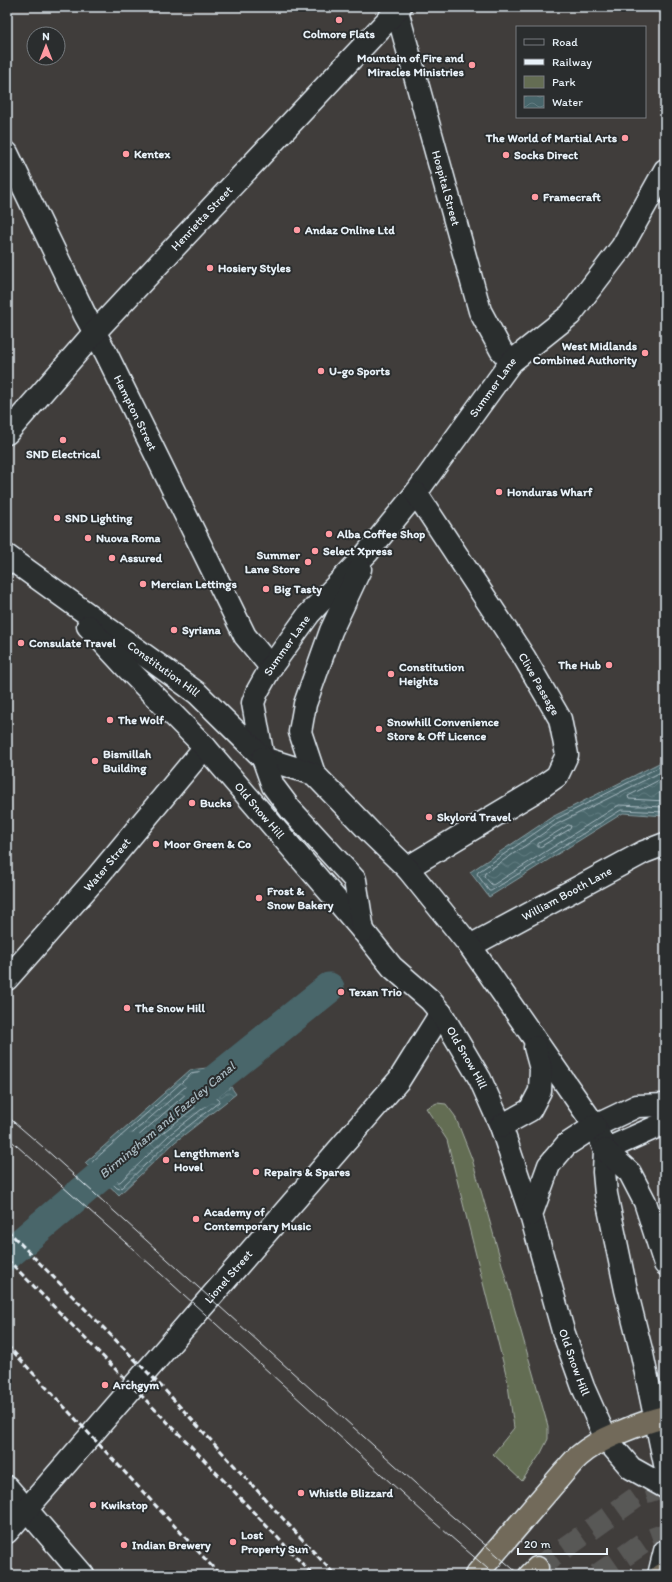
<svg xmlns="http://www.w3.org/2000/svg" width="672" height="1582" viewBox="0 0 672 1582" font-family="Itim,sans-serif">
<defs>
<pattern id="water-waves" width="16" height="10" patternUnits="userSpaceOnUse"><rect width="16" height="10" fill="#48666b"/><path d="M0 5q4-4 8 0t8 0" fill="none" stroke="#627c81"/></pattern>
</defs>
<rect width="100%" height="100%" fill="#403d3b"/>
<filter id="ink" filterUnits="userSpaceOnUse"><feTurbulence type="fractalNoise" baseFrequency=".025" numOctaves="2"/><feDisplacementMap in="SourceGraphic" scale="8" xChannelSelector="R" yChannelSelector="G"/><feConvolveMatrix kernelMatrix="1 2 1 2 8 2 1 2 1" color-interpolation-filters="sRGB"/></filter>
<g filter="url(#ink)">
<path fill="#646d53" stroke="#a6afa6" d="M437,1103L446,1104L455,1116L472,1159L548,1426V1439L541,1453L522,1481L493,1454L514,1428L507,1378L447,1140L426,1108Z"/>
<path fill="url(#water-waves)" stroke="#889ea3" d="M665,760V816L623,813L489,897L470,872L552,817Z
M232,1065L217,1090L219,1096L231,1087L236,1094L175,1142L119,1195L85,1163L190,1070Z"/>
<g fill="none" stroke-linecap="round" stroke-linejoin="round">
<path stroke="#a8b9c0" stroke-width="1" d="M665,764L554,820L478,872L477,874L489,891H491L621,810L665,812
M665,770L557,824L485,873L484,876L491,884L493,885L619,805L665,807
M665,777L628,796L629,799L665,801
M569,825L571,826L570,829L540,847H538V844Z
M220,1070L222,1073L213,1090L215,1097L219,1100V1102L172,1139L120,1189L117,1188L92,1164L93,1161L191,1074Z
M211,1076L213,1079L208,1089L211,1102L169,1135L120,1182H118L100,1164V1162L194,1079Z
M201,1084L203,1085V1101L165,1131L120,1173H118L109,1165V1162L196,1085Z"/>
<path stroke="#48666b" stroke-width="31" d="M200,1092L329,988
M7,1255L132,1149"/>
<path stroke="#595857" stroke-width="22" stroke-dasharray="22 11" stroke-linecap="butt" d="M537,1568L641,1494L665,1486
M597,1575L646,1541L665,1534"/>
<g stroke="#e8f1f8" stroke-width="25">
<g id="minor">
<path id="s1" d="M396,7L480,311L501,350L511,362"/>
<path id="s2" d="M7,153L85,315L106,353L245,636L271,667"/>
<path id="s3" d="M7,433L94,333L400,7"/>
<path id="s4" d="M263,758L253,703L257,692L271,667L309,614L367,553L416,493L511,362L570,315L622,247L665,170"/>
<path d="M314,774L300,732L305,704L331,631L360,569"/>
<path d="M407,868L534,792L557,776L567,755L560,719L524,657L416,493"/>
<path id="s5" d="M470,946L644,852L665,844"/>
<path id="s6" d="M7,979L97,877L205,747"/>
<path d="M595,1126L637,1106L665,1105"/>
<path d="M605,1150L665,1123"/>
<path d="M7,1487L83,1575"/>
<path id="s7" d="M7,1532L399,1080L441,1013"/>
</g>
</g>
<g stroke="#e8f1f8" stroke-width="25">
<g id="secondary">
<path id="s8" d="M7,556L197,693L263,758L314,774L373,835L407,868L470,946L595,1126L605,1150L604,1172L606,1194L626,1290L642,1354L665,1464"/>
<path id="s9" d="M88,626L126,667L205,747L364,932L392,967L430,1000L441,1013L480,1079L501,1126L531,1215L563,1331L583,1387L606,1439L631,1468L665,1487"/>
<path d="M263,758L273,786L291,810L355,880L363,931"/>
<path d="M501,1126L530,1110L540,1091L541,1069L535,1047"/>
<path d="M605,1150L630,1173L645,1202L665,1264"/>
<path d="M531,1215L549,1165L566,1145L595,1126"/>
<path d="M659,1575L665,1551"/>
</g>
</g>
<g stroke="#e8f1f8" stroke-width="25">
<path id="trunk" d="M476,1575L564,1472C569,1467 573,1461 579,1456C598,1439 640,1423 665,1417
M530,1575L537,1568
M661,1575L665,1573"/>
</g>
<use href="#minor" stroke="#2a2d2e" stroke-width="22"/>
<use href="#secondary" stroke="#2a2d2e" stroke-width="22"/>
<use href="#trunk" stroke="#726b5a" stroke-width="22"/>
<path stroke="#e8f1f8" stroke-width="1" d="M7,1116L43,1147L446,1511L520,1575
M7,1137L161,1274L435,1523L495,1575"/>
<path stroke="#e8f1f8" stroke-width="3" stroke-dasharray="6 3" stroke-linecap="butt" d="M7,1230L161,1386L335,1575
M7,1259L190,1445L313,1575
M7,1345L220,1575"/>
</g>
</g>
<g fill="#ff9aa2" stroke="#2a2d2e" stroke-width="1.5">
<circle cx="339" cy="20" r="4"/>
<circle cx="472" cy="65" r="4"/>
<circle cx="625" cy="138" r="4"/>
<circle cx="126" cy="154" r="4"/>
<circle cx="506" cy="155" r="4"/>
<circle cx="535" cy="197" r="4"/>
<circle cx="297" cy="230" r="4"/>
<circle cx="210" cy="268" r="4"/>
<circle cx="645" cy="353" r="4"/>
<circle cx="321" cy="371" r="4"/>
<circle cx="63" cy="440" r="4"/>
<circle cx="499" cy="492" r="4"/>
<circle cx="57" cy="518" r="4"/>
<circle cx="329" cy="534" r="4"/>
<circle cx="88" cy="538" r="4"/>
<circle cx="315" cy="551" r="4"/>
<circle cx="112" cy="558" r="4"/>
<circle cx="308" cy="562" r="4"/>
<circle cx="143" cy="584" r="4"/>
<circle cx="266" cy="589" r="4"/>
<circle cx="174" cy="630" r="4"/>
<circle cx="21" cy="643" r="4"/>
<circle cx="609" cy="665" r="4"/>
<circle cx="391" cy="674" r="4"/>
<circle cx="110" cy="720" r="4"/>
<circle cx="379" cy="729" r="4"/>
<circle cx="95" cy="761" r="4"/>
<circle cx="192" cy="803" r="4"/>
<circle cx="429" cy="817" r="4"/>
<circle cx="156" cy="844" r="4"/>
<circle cx="259" cy="898" r="4"/>
<circle cx="341" cy="992" r="4"/>
<circle cx="127" cy="1008" r="4"/>
<circle cx="166" cy="1160" r="4"/>
<circle cx="256" cy="1172" r="4"/>
<circle cx="196" cy="1219" r="4"/>
<circle cx="105" cy="1385" r="4"/>
<circle cx="301" cy="1493" r="4"/>
<circle cx="93" cy="1505" r="4"/>
<circle cx="233" cy="1542" r="4"/>
<circle cx="124" cy="1545" r="4"/>
</g>
<g text-anchor="middle" dominant-baseline="central" stroke-width="4" stroke-linejoin="round" paint-order="stroke">
<g font-size="12" font-weight="bold" fill="#e8f1f8" stroke="#2a2d2e" text-anchor="start">
<text x="339" y="34" text-anchor="middle">Colmore Flats</text>
<text x="464" y="58" text-anchor="end">Mountain of Fire and<tspan x="464" dy="14">Miracles Ministries</tspan></text>
<text x="617" y="138" text-anchor="end">The World of Martial Arts</text>
<text x="134" y="154">Kentex</text>
<text x="514" y="155">Socks Direct</text>
<text x="543" y="197">Framecraft</text>
<text x="305" y="230">Andaz Online Ltd</text>
<text x="218" y="268">Hosiery Styles</text>
<text x="637" y="346" text-anchor="end">West Midlands<tspan x="637" dy="14">Combined Authority</tspan></text>
<text x="329" y="371">U-go Sports</text>
<text x="63" y="454" text-anchor="middle">SND Electrical</text>
<text x="507" y="492">Honduras Wharf</text>
<text x="65" y="518">SND Lighting</text>
<text x="337" y="534">Alba Coffee Shop</text>
<text x="96" y="538">Nuova Roma</text>
<text x="323" y="551">Select Xpress</text>
<text x="300" y="555" text-anchor="end">Summer<tspan x="300" dy="14">Lane Store</tspan></text>
<text x="120" y="558">Assured</text>
<text x="151" y="584">Mercian Lettings</text>
<text x="274" y="589">Big Tasty</text>
<text x="182" y="630">Syriana</text>
<text x="29" y="643">Consulate Travel</text>
<text x="601" y="665" text-anchor="end">The Hub</text>
<text x="399" y="667">Constitution<tspan x="399" dy="14">Heights</tspan></text>
<text x="118" y="720">The Wolf</text>
<text x="387" y="722">Snowhill Convenience<tspan x="387" dy="14">Store &amp; Off Licence</tspan></text>
<text x="103" y="754">Bismillah<tspan x="103" dy="14">Building</tspan></text>
<text x="200" y="803">Bucks</text>
<text x="437" y="817">Skylord Travel</text>
<text x="164" y="844">Moor Green &amp; Co</text>
<text x="267" y="891">Frost &amp;<tspan x="267" dy="14">Snow Bakery</tspan></text>
<text x="349" y="992">Texan Trio</text>
<text x="135" y="1008">The Snow Hill</text>
<text x="174" y="1153">Lengthmen's<tspan x="174" dy="14">Hovel</tspan></text>
<text x="264" y="1172">Repairs &amp; Spares</text>
<text x="204" y="1212">Academy of<tspan x="204" dy="14">Contemporary Music</tspan></text>
<text x="113" y="1385">Archgym</text>
<text x="309" y="1493">Whistle Blizzard</text>
<text x="101" y="1505">Kwikstop</text>
<text x="241" y="1535">Lost<tspan x="241" dy="14">Property Sun</tspan></text>
<text x="132" y="1545">Indian Brewery</text>
</g>
<g font-size="12" fill="#e8f1f8" stroke="#2a2d2e">
<text stroke="none"><textPath href="#s1" startOffset="188">Hospital Street</textPath></text>
<text stroke="none"><textPath href="#s3" startOffset="290">Henrietta Street</textPath></text>
<text stroke="none"><textPath href="#s4" startOffset="454">Summer Lane</textPath></text>
<text stroke="none"><textPath href="#s2" startOffset="290">Hampton Street</textPath></text>
<text stroke="none"><textPath href="#s4" startOffset="123">Summer Lane</textPath></text>
<text stroke="none"><textPath href="#s8" startOffset="193">Constitution Hill</textPath></text>
<text transform="translate(539 684) rotate(60)">Clive Passage</text>
<text stroke="none"><textPath href="#s9" startOffset="252">Old Snow Hill</textPath></text>
<text stroke="none"><textPath href="#s6" startOffset="152">Water Street</textPath></text>
<text stroke="none"><textPath href="#s5" startOffset="110">William Booth Lane</textPath></text>
<text stroke="none"><textPath href="#s9" startOffset="576">Old Snow Hill</textPath></text>
<text stroke="none"><textPath href="#s7" startOffset="338">Lionel Street</textPath></text>
<text stroke="none"><textPath href="#s9" startOffset="900">Old Snow Hill</textPath></text>
</g>
<g font-size="13" font-style="italic" fill="#a8b9c0" stroke="#2a2d2e">
<text transform="translate(167 1120) rotate(-40)">Birmingham and Fazeley Canal</text>
</g>
</g>
<rect width="672" height="1582" fill="none" stroke="#2a2d2e" stroke-width="24"/>
<rect x="12" y="12" width="648" height="1558" fill="none" stroke="#e8f1f8" stroke-width="1.5" filter="url(#ink)"/>
<rect x="516" y="26" width="130" height="92" fill="#2a2d2e" stroke="#767b7f"/>
<rect x="524" y="39" width="20" height="6" fill="#2a2d2e" stroke="#767b7f"/>
<text x="552" y="46" font-size="12" fill="#e8f1f8">Road</text>
<rect x="524" y="59" width="20" height="6" fill="#e8f1f8" stroke="#767b7f"/>
<text x="552" y="66" font-size="12" fill="#e8f1f8">Railway</text>
<rect x="524" y="76" width="20" height="12" fill="#646d53" stroke="#767b7f"/>
<text x="552" y="86" font-size="12" fill="#e8f1f8">Park</text>
<rect x="524" y="96" width="20" height="12" fill="url(#water-waves)" stroke="#767b7f"/>
<text x="552" y="106" font-size="12" fill="#e8f1f8">Water</text>
<g transform="translate(46 46)"><circle r="19" fill="#2a2d2e" stroke="#767b7f"/>
<path d="M0-3L7 15L0 10L-7 15Z" fill="#ff9aa2"/>
<text y="-6" font-size="11" font-weight="bold" text-anchor="middle" fill="#e8f1f8">N</text>
</g>
<path d="M518 1548v6h89v-6" fill="none" stroke="#e8f1f8" stroke-width="2"/>
<text x="524" y="1548" font-size="12" fill="#e8f1f8" stroke="#2a2d2e" stroke-width="3" paint-order="stroke">20 m</text>
</svg>
